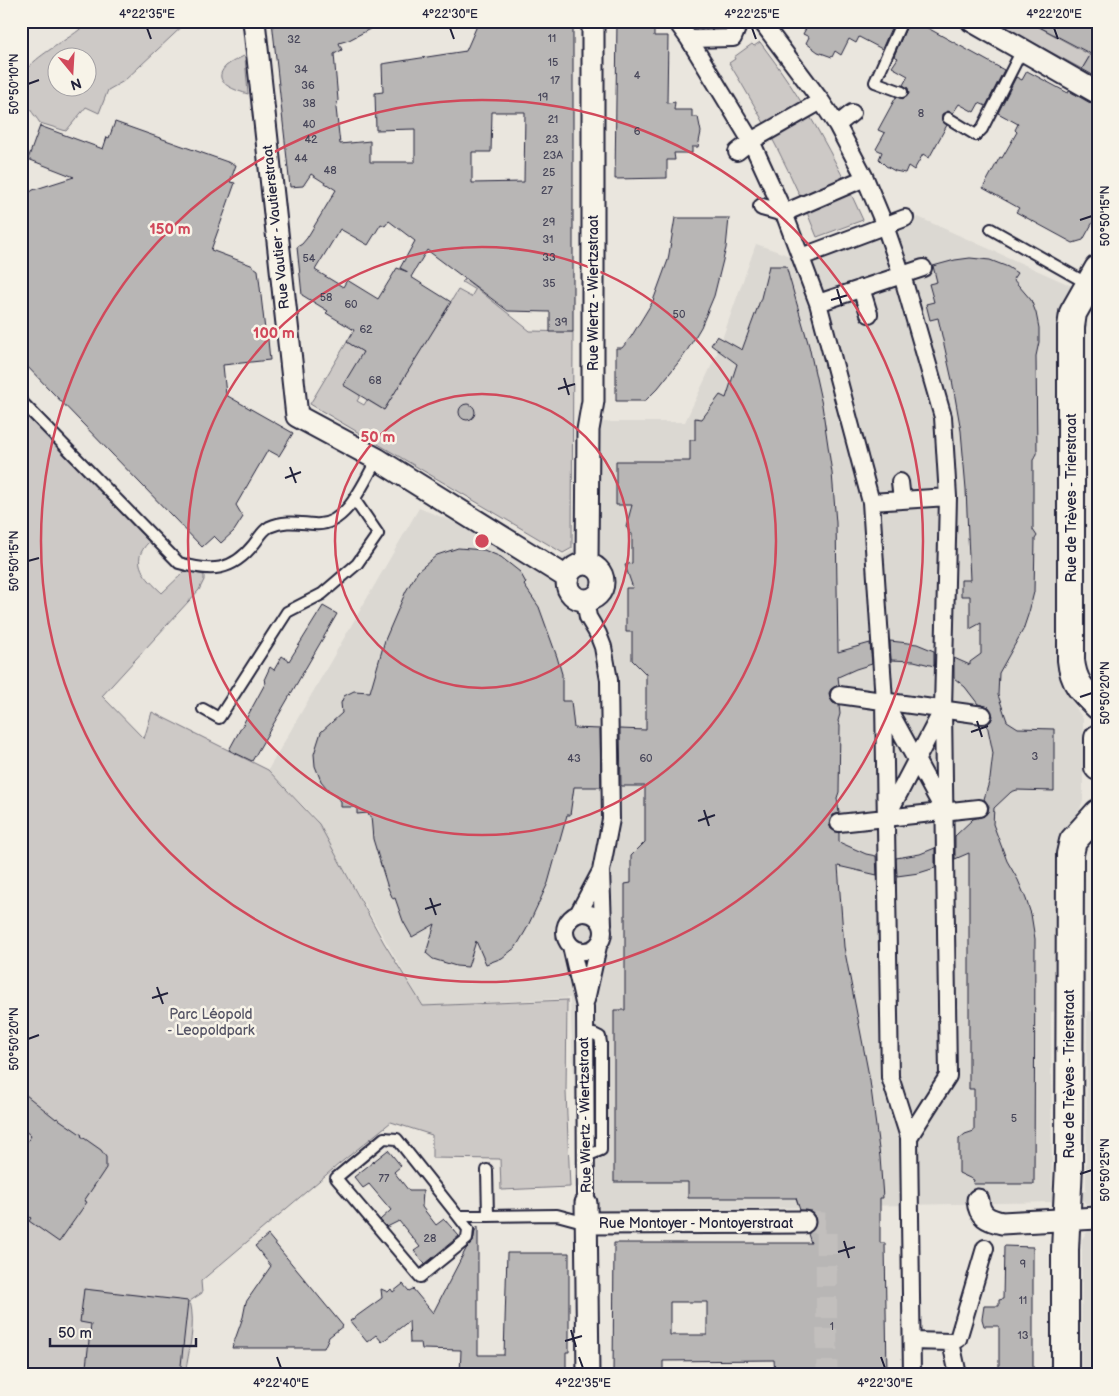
<svg xmlns="http://www.w3.org/2000/svg" width="1119" height="1396" viewBox="0 0 1119 1396" font-family="'Balsamiq Sans',sans-serif">
<rect width="100%" height="100%" fill="#eae6de"/>
<filter id="ink" filterUnits="userSpaceOnUse"><feTurbulence type="fractalNoise" baseFrequency=".02" numOctaves="2"/><feDisplacementMap in="SourceGraphic" scale="10" xChannelSelector="R" yChannelSelector="G"/><feConvolveMatrix kernelMatrix="1 2 1 2 8 2 1 2 1" color-interpolation-filters="sRGB"/></filter>
<g filter="url(#ink)">
<path fill="#dbd8d2" d="M918,217L1072,286L1067,297L1061,343L1060,676L1062,685L1083,719V801L1080,809L1059,838V879L1056,882L1057,1011L1051,1012L1052,1202L580,1212L570,998L423,1006L315,818L268,770L419,508L554,562L591,538L594,422H685L716,356L756,244L805,261Z
M1087,1011L1098,1012V1206L1095,1207L1086,1204L1081,1197L1080,1191H1086Z
M1094,1230L1098,1231V1375H1081L1082,1239L1088,1231Z"/>
<path fill="#cdc9c6" stroke="#787680" fill-rule="evenodd" d="M88,21H188L124,81L108,90L99,113L86,107L66,131L40,123C34,114 25,104 21,94C11,61 73,42 88,21ZM58,58H88V88H58Z
M994,21H1028L1090,55L1082,69Z
M760,42C802,97 835,157 863,220L817,237C793,176 764,119 729,63L735,59L734,57L752,44L754,46Z
M244,56L245,58L248,94C238,91 209,83 226,66C231,62 238,59 244,56Z
M465,279L530,331L573,332L572,548L563,553L310,404L347,342L363,352L360,396L357,401L364,405L367,400L384,410L458,290L471,297L475,290L462,282Z
M28,417L149,542C128,562 146,578 162,593L185,571L204,575V580L199,590L102,696L144,739L152,712L268,770L319,824L384,943L423,1006L567,1000L566,1092L570,1187L501,1190L500,1159L432,1158V1135L391,1122L339,1164L201,1281L202,1293L190,1301C196,1325 189,1350 185,1375H21V422Z"/>
<g fill="none" stroke-linecap="round" stroke-linejoin="round">
<path stroke="#716f7b" stroke-width="5.5" d="M21,730V737"/>
</g>
<path fill="#b8b6b5" stroke="#22223b" fill-rule="evenodd" d="M272,21H385L349,40L339,43L342,50L334,54L338,100L336,108L340,144L370,141V162H415V129L376,130L375,93L383,92L382,64L466,51L479,21H573V332H550V312L508,311L427,250L411,277L451,302L384,410L343,385L363,352L347,342L354,330L326,313L328,311L302,295L297,247L302,244L307,238L336,190L311,174L303,186L290,187ZM492,112H525L524,182L472,183V152H491ZM389,221L415,241L400,268L408,272L397,268L378,299L347,280L343,287L315,270L340,229L368,245L381,224L385,226Z
M617,21H654V36H668L667,103L675,102L674,110H692V117H698L701,132L698,147H692V153H674L675,160H667V178L615,179Z
M810,21H894L882,49L859,37L856,43L849,39L841,55L835,51L832,57L818,52L806,43L809,37L803,34Z
M909,21H915L1004,70L986,106L979,103L974,112L959,104L953,113L948,111L942,114V121L947,125L929,158L923,154L914,170L908,166L905,173L895,171L886,166L879,159L882,152L876,149L885,133L878,130L896,97L904,99L909,94L908,88L903,85L908,76L892,67L898,58L894,56Z
M1028,21H1098V78L1082,69L1091,54Z
M1027,71L1068,93L1069,91L1092,104L1098,105V213L1083,240L1073,243L1016,212L1019,208L983,188L1000,157L1002,158L1017,132L1015,130L1018,124L998,113L1016,77L1022,80Z
M115,122L236,165L230,182L235,183L211,250L251,265L258,270L265,330H267L270,360L223,365L226,395L293,433L279,456L268,450L236,505L243,517L234,531L221,543L214,536L202,547L21,360V199L33,190L74,177L28,159L40,126L103,149L107,137L109,138Z
M675,218H729L726,248L714,296L701,327L685,354L658,388L645,401H616V348H622L631,337L653,301L668,260Z
M970,258L990,260L1008,267L1017,273L1013,279L1031,300L1036,313L1039,328V342L1036,356L1037,454L1033,460V530L1037,536L1035,539L1034,592L1029,612L1023,630L999,673L998,695L1007,721L1018,728L1054,729V791L1017,790L1011,792L994,808L993,824L1007,861L1018,880L1026,899L1031,914L1035,939L1034,1184H973L974,1180L959,1173V1139L965,1134L974,1131V1089H969V853L955,859V836L973,819L984,816L988,812L989,806L984,799L990,779L993,753L987,724L991,721L993,716L989,707L978,704L965,687L954,678V658L970,665V662L981,654V623L970,629V596H961V580H970L966,489L961,431L952,380L938,318L930,320L926,304L934,302L929,284L937,282L933,266L955,260Z
M769,266H786L809,346L822,405L832,473L836,523L838,652L870,643L872,664L856,669L838,677L839,685L831,689L829,693L830,698L833,703L839,705L840,714L838,721L840,726L839,792L837,798L839,813L833,815L829,824L831,829L839,833V842L866,854L876,856L877,875L838,866L844,947L870,1081L880,1157L883,1198H880V1243H885L887,1375H775L774,1360L663,1361V1375H613L614,1243H811L808,1234L815,1229L816,1222L815,1216L811,1211L800,1210L796,1198H688V1182H614V1010H625V884L631,883V856L645,842V786H621L620,729L646,730V674L632,660V632H626V588H633L625,565L632,563V534L626,527L632,505H616V461H690V440H695V418L702,419L720,395L726,398L737,364L711,345L717,336L742,350L761,298ZM670,1302H707V1335H670Z
M459 412a8 8 0 1 1 16 0a8 8 0 1 1-16 0Z
M458,548L484,550L501,557L520,572L526,583L524,585L539,607L557,657L562,674V701H571L574,728L600,729L601,787H574L570,815H567L548,883L526,930L516,947L502,958L486,964L476,941L468,967L456,966L433,959L426,953L435,924L412,937L403,921L395,898L393,899L388,888L373,839L371,816H369L368,813L357,814V807H341V801L329,791L321,781L315,766L314,754L321,732L342,713L341,703L344,696L354,691L370,692L385,640L406,591L418,571L437,555Z
M323,606L337,614L252,761L229,750L266,682L264,680L270,667L274,670L282,656L289,661Z
M890,641L917,644L934,651V666L914,661L891,660Z
M935,848V868L919,873L897,876L896,858L920,854Z
M21,1091L56,1119L57,1118L82,1135L81,1136L101,1150L106,1157V1168L84,1201L87,1202L59,1242L29,1221L31,1218L21,1211V1150L31,1136L21,1127Z
M388,1150L401,1166L394,1172L409,1191H423L422,1207L436,1225L444,1219L459,1236L425,1264L414,1251L420,1247L399,1221L387,1227L380,1220L391,1210L369,1184L363,1188L354,1177Z
M478,1226V1355H504L507,1253H569V1352H566V1375H460L461,1350L422,1349L421,1343H410L409,1321L382,1342L376,1335L367,1342L350,1321L382,1298L381,1289L388,1292L391,1289L393,1292L403,1284L409,1291L413,1289L433,1313L466,1249L473,1242L475,1231Z
M268,1235L343,1326L329,1337L324,1348H232L243,1317L246,1302L271,1266L255,1246Z
M1004,1246L1033,1247V1375H999V1326H984L982,1319L984,1306H999V1300L1003,1299Z
M84,1289L188,1301L180,1375H85L91,1324L80,1322Z"/>
<g fill="none" stroke-linecap="round" stroke-linejoin="round">
<path stroke="#c2bfbd" stroke-width="21" stroke-dasharray="21 11" stroke-linecap="butt" d="M804,1222L826,1223L827,1375"/>
<g stroke="#22223b" stroke-width="14">
<path id="service" d="M902,21L875,82L902,92
M948,118L976,135L982,129L1022,50
M991,229L1088,284
M21,401L179,563C211,572 232,572 254,544C259,538 262,531 269,527C285,520 298,523 314,524C346,528 364,482 377,459
M203,709L219,718L287,612L322,594L357,564L378,534L354,499
M585,1035L594,1034L600,1037L601,1043V1150L594,1153L585,1154
M487,1170L488,1216L557,1215L587,1223
M458,1216L468,1229L467,1239L420,1277L336,1178L384,1138L397,1139L458,1216H488"/>
</g>
<g stroke="#22223b" stroke-width="20">
<path id="pedestrian" d="M676,21L689,39L751,141L784,213L818,303L871,502L884,701L890,1077L909,1137L912,1375
M761,21L821,101L837,125L865,178L885,226L902,275L943,417L948,497L943,709L948,1076L909,1137
M689,39L733,38L740,21
M837,125L852,113
M737,152L751,141L821,101
M762,207L784,213L865,178
M801,257L905,218
M861,288L869,314
M818,303L923,268
M900,482L902,500
M871,502L948,497
M585,600L588,617L598,634L603,647L609,680L611,819L601,871L603,925
M839,695L983,715
M885,703L943,809
M887,816L942,711
M839,823L979,808
M565 932a19 19 0 1 1 38 0a19 19 0 1 1-38 0Z
M578,914L600,873
M571,946L585,1007L586,1203
M586,1000L598,946
M912,1341L951,1342
M958,1375L951,1342L958,1339L985,1248"/>
</g>
<g stroke="#22223b" stroke-width="25">
<path id="minor" d="M254,21L297,416L377,459L568,578
M972,21L1098,93
M587,564L588,430L593,401V21
M567 582a18 18 0 1 1 36 0a18 18 0 1 1-36 0Z
M978,1200C979,1216 988,1220 1002,1223L1098,1218
M586,1203L588,1375
M587,1223L804,1222"/>
</g>
<g stroke="#22223b" stroke-width="30">
<path id="tertiary" d="M1098,269L1073,313L1071,327V660C1073,682 1082,691 1098,706
M1098,738V767
M1065,1375V1250L1069,1165L1070,854L1073,841L1098,813"/>
</g>
<use href="#service" stroke="#f7f3e8" stroke-width="10"/>
<use href="#pedestrian" stroke="#f7f3e8" stroke-width="16"/>
<use href="#minor" stroke="#f7f3e8" stroke-width="21"/>
<use href="#tertiary" stroke="#f7f3e8" stroke-width="26"/>
</g>
</g>
<path fill="none" stroke="#22223b" stroke-width="2" d="M147,28L151,39M450,28L454,39M752,28L756,39M1054,28L1058,39M28,84L39,80M1080,220L1092,216M837,289L842,306M831,300L848,295M564,378L569,395M558,389L575,384M290,467L296,483M285,478L301,472M28,561L39,558M1080,697L1092,693M977,721L982,737M971,732L988,726M704,810L709,826M698,821L715,815M430,898L436,915M425,909L441,904M157,987L163,1004M152,998L168,993M28,1039L39,1035M1080,1174L1092,1170M844,1241L849,1258M838,1252L855,1247M571,1330L576,1347M565,1341L582,1336M277,1357L281,1368M579,1357L583,1368M881,1357L885,1368"/>
<g fill="none" stroke="#d1495b" stroke-width="2.5">
<circle cx="482" cy="541" r="147"/>
<circle cx="482" cy="541" r="294"/>
<circle cx="482" cy="541" r="441"/>
</g>
<g text-anchor="middle" dominant-baseline="central" stroke-width="5" stroke-linejoin="round" paint-order="stroke">
<g font-size="11" fill="#48475a">
<text x="552" y="38">11</text>
<text x="294" y="39">32</text>
<text x="553" y="62">15</text>
<text x="301" y="69">34</text>
<text x="637" y="75">4</text>
<text x="555" y="80">17</text>
<text x="308" y="85">36</text>
<text x="543" y="97">19</text>
<text x="309" y="103">38</text>
<text x="921" y="113">8</text>
<text x="553" y="119">21</text>
<text x="309" y="124">40</text>
<text x="637" y="131">6</text>
<text x="311" y="139">42</text>
<text x="552" y="139">23</text>
<text x="553" y="155">23A</text>
<text x="301" y="158">44</text>
<text x="330" y="170">48</text>
<text x="549" y="172">25</text>
<text x="547" y="190">27</text>
<text x="549" y="222">29</text>
<text x="548" y="239">31</text>
<text x="549" y="257">33</text>
<text x="309" y="258">54</text>
<text x="549" y="283">35</text>
<text x="326" y="297">58</text>
<text x="351" y="304">60</text>
<text x="679" y="314">50</text>
<text x="561" y="322">39</text>
<text x="366" y="329">62</text>
<text x="375" y="380">68</text>
<text x="1035" y="756">3</text>
<text x="574" y="758">43</text>
<text x="646" y="758">60</text>
<text x="1014" y="1118">5</text>
<text x="384" y="1178">77</text>
<text x="430" y="1238">28</text>
<text x="1023" y="1264">9</text>
<text x="1023" y="1300">11</text>
<text x="832" y="1326">1</text>
<text x="1023" y="1335">13</text>
</g>
<g font-size="14" fill="#22223b" stroke="#f7f3e8">
<text transform="translate(276 227) rotate(-96)">Rue Vautier - Vautierstraat</text>
<text transform="translate(593 293) rotate(-90)">Rue Wiertz - Wiertzstraat</text>
<text transform="translate(1071 498) rotate(-90)">Rue de Trèves - Trierstraat</text>
<text transform="translate(1069 1074) rotate(-90)">Rue de Trèves - Trierstraat</text>
<text transform="translate(585 1115) rotate(-91)">Rue Wiertz - Wiertzstraat</text>
<text x="696" y="1223">Rue Montoyer - Montoyerstraat</text>
</g>
<g font-size="14" fill="#555465" stroke="#f7f3e8">
<text x="211" y="1014">Parc Léopold<tspan x="211" dy="16">- Leopoldpark</tspan></text>
</g>
</g>
<circle cx="482" cy="541" r="8" fill="#d1495b" stroke="#f7f3e8" stroke-width="2.5"/>
<g font-size="15" text-anchor="middle" font-weight="bold" fill="#d1495b" stroke="#f7f3e8" stroke-width="5" stroke-linejoin="round" paint-order="stroke">
<text x="170" y="234">150 m</text>
<text x="274" y="338">100 m</text>
<text x="378" y="442">50 m</text>
</g>
<rect width="1119" height="1396" fill="none" stroke="#f7f3e8" stroke-width="55"/>
<g transform="translate(72 72) rotate(162)"><circle r="24" fill="#f7f3e8" stroke="#a29fa3"/>
<path d="M0-4L9 19L0 12L-9 19Z" fill="#d1495b"/>
<text y="-8" font-size="14" font-weight="bold" text-anchor="middle" fill="#22223b">N</text>
</g>
<path d="M50 1338v8h146v-8" fill="none" stroke="#22223b" stroke-width="2.5"/>
<text x="58" y="1338" font-size="15" fill="#22223b" stroke="#f7f3e8" stroke-width="4" paint-order="stroke">50 m</text>
<rect x="28" y="28" width="1064" height="1340" fill="none" stroke="#22223b" stroke-width="2"/>
<g font-size="12" text-anchor="middle" fill="#22223b">
<text x="147" y="18">4°22'35"E</text>
<text x="450" y="18">4°22'30"E</text>
<text x="752" y="18">4°22'25"E</text>
<text x="1054" y="18">4°22'20"E</text>
<text transform="translate(14 84) rotate(-90)" y="4">50°50'10"N</text>
<text transform="translate(1105 216) rotate(-90)" y="4">50°50'15"N</text>
<text transform="translate(14 561) rotate(-90)" y="4">50°50'15"N</text>
<text transform="translate(1105 693) rotate(-90)" y="4">50°50'20"N</text>
<text transform="translate(14 1039) rotate(-90)" y="4">50°50'20"N</text>
<text transform="translate(1105 1170) rotate(-90)" y="4">50°50'25"N</text>
<text x="281" y="1387">4°22'40"E</text>
<text x="583" y="1387">4°22'35"E</text>
<text x="885" y="1387">4°22'30"E</text>
</g>
</svg>
